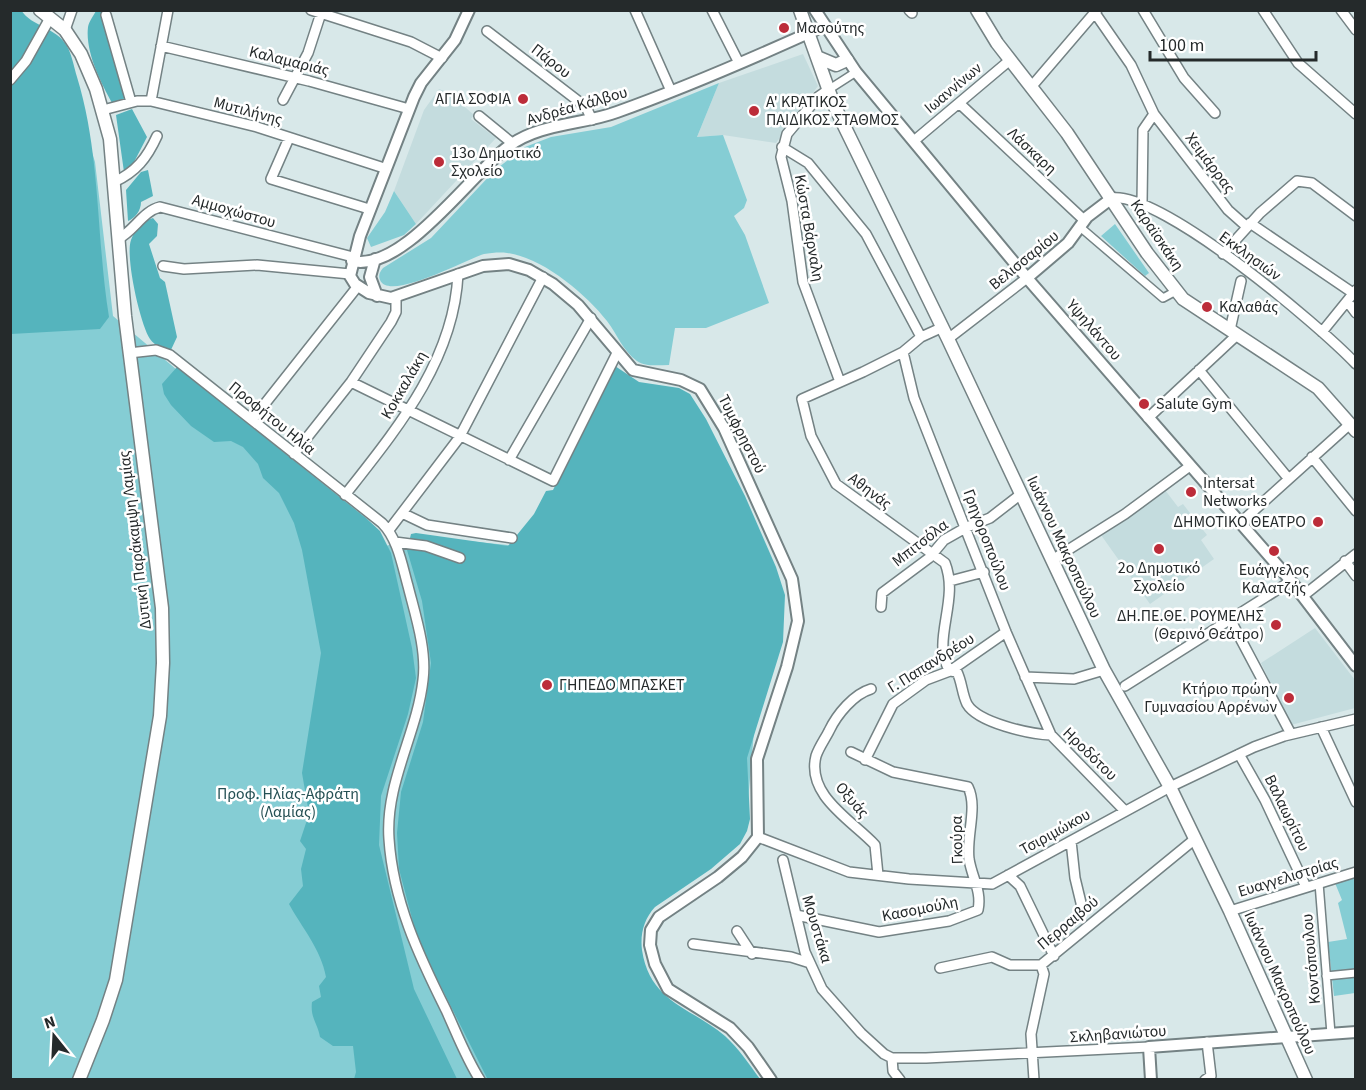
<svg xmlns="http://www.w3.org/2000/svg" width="1366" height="1090" viewBox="0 0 1366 1090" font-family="'Source Sans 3',sans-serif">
<rect width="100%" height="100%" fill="#d8e8e9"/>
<path fill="#c4dcde" d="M803,54L818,86L776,143L723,135L697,137L719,83Z
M439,89L449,93L474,115L471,119L496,138L416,224L394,191L424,110Z
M1165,490L1178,507L1183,504L1207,535L1201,540L1214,559L1150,604L1101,535Z
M1315,628L1355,680V708L1291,725L1261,663Z"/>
<path fill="#85cdd4" d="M10,17L68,75L95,162L113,316L386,546L418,536L518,546L769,555L746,825L647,911L638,931V958L694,1079H11Z
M719,83L697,137L723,135L747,200L744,208L734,216L745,235L769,303L706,328H675L669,365C658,365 646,367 637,361C623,351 617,334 607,321C586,294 542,257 507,253C500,252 491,253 484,254C467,259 389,302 380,280C378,275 380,272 383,268L431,238L495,170L525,147L551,137L611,127Z
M394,191L416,224L404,235L371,247L367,238L385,212Z
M1115,224L1149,273L1145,276L1101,236Z
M1355,876V996V993L1334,996L1328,942L1347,939L1338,903L1342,900L1335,883Z"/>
<path fill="#55b4bd" d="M21,10C32,27 56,27 67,46C72,55 74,67 77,77C101,155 96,237 109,317L100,329L11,334L10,11Z
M96,11H102L126,98L112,103C101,83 85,52 88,27C89,22 93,16 96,11Z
M132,109L147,137L133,164L124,172L116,115Z
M148,170L153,196L141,202C141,211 135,218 128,221L126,190L141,172Z
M153,218L158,224L157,236L149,244L160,278L165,282L177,337L170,352C163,349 155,346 150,339C140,324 125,256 131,240C135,229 143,221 153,218Z
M615,366L639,382L679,388L690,394L706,419L745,496L776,567L785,595L783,642L747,758L750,819L747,831L740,844L711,869L655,907C644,919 640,934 642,950C650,1003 691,1007 725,1036C739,1049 749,1064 760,1079L488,1080L418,941L399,869L397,833L401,792L423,722L431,663L422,601L407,550L411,534L416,533L508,546L534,514L546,491L553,490Z
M177,367L366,518L380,531L391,553L412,648L416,678L408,714L381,796L379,845L414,989L457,1079H354L356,1072L353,1046H333L320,1037C318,1024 310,1018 312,1002L321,997L319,986L326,977C321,949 302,928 289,904L303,886L301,869L306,849L300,841L309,814L302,773L321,653L302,550L294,523L279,493L263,478L258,464L243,447L231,441L214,442L191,426L171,405L164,394L162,384Z"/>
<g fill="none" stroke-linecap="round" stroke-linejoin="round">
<g stroke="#748284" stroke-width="10">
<path id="pedestrian" d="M828,90L856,72
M1080,227L1163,298L1176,291
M1319,883L1331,1034
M1326,976L1356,973"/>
</g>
<g stroke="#748284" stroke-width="12">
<path id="minor" d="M311,10L411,42L442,58
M635,10L671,91
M712,10L739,63
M909,10L912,13
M1143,10L1184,78L1215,113
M1263,10L1298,63L1356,114
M1341,10L1356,30
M1095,13L1131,65L1154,114L1228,210L1246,226
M106,15L131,102
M65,30L72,10
M487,31L586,107L592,120
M161,46L309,81L409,109
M10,80L26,61L50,18
M1032,86L1097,10
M828,90L818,97L787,134L781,157L792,201L803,282L840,382
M283,100L308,53L322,10
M151,101L168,10
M959,103L1084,220
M103,110L137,101H151L257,127L384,168
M479,116L512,143
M289,138L271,179L369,209
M915,140L1010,60
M782,147L808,163L866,234L921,337
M114,182C136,172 147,158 157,136
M1112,198C1162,192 1319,325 1356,364
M1142,203L1143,130L1154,114
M1250,223L1353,293
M118,239C134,231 143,211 160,207L353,257
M1223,254L1260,213L1297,181L1312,183L1356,216
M163,266L184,269L257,265L350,274
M1347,301L1356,313
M943,327L921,337L903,352L863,372L802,399L811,436L836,484L945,563C960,601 930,642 950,671L957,672C962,682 962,694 967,704C978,723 1030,734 1051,735L1125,811
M1230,330L1241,281
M1322,332L1356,290
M948,339L1027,278
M903,352L914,398L1006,632L1051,735
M129,353L156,350L170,355L382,523C398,539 402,565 408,586C415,614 427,650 423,680C417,734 385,783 389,839C393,901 419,956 446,1010C457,1034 466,1058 480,1080
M1199,370L1288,478
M351,382L553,481L617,353
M1148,418L1237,335
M252,420L358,286
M294,454L351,382L391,322L396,312V297
M1312,457L1356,511
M509,460L591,318
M345,495C396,430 454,361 458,274
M402,513L427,525L512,538
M1240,523L1350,424
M389,530L459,438L543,277
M395,542L426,546L460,558
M1052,560L1125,514L1190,466
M1345,561L1356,576
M950,581L984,572
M1303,596L1356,554
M881,607L882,593L929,558L944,540L967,527L990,518L1021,494
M1230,619L1291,734
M1025,677L1074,679L1104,670
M1125,686L1291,581
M871,689C854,694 837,714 829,731C825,739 819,747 816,756C806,796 853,821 875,845L878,875
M1321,727L1356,802
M1239,754L1265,800L1306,887
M865,760L893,704L926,680L950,671L1006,632
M758,837L849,872L909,879L992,884L1170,787L1254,747L1284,736L1356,719
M1071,841L1075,878L1082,907
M783,860L805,952L822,989L861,1033L884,1054L892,1058H926L1149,1047
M1008,875L1020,886L1054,956
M1230,911L1356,872
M796,915L879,932L949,921L978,910C982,891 972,878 969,859C966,836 978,807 968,787L893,772L851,752
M737,931L752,954
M693,944L791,957L810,963
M940,968L992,957L1010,965H1041L1195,839
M892,1058L893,1071L900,1080
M1034,1080L1031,1034L1044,974L1041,965
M1205,1080L1211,1076L1207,1042"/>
</g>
<g stroke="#748284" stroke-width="14">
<path id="tertiary" d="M469,10L455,40L421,83L414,97L360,236L350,276L355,284L369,293L391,298L483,266L509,264L529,270L553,284L578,305L633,370L681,380L700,389L724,428L792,579L798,621L787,667L757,759L758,837L742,857L718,877L659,917L651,930L650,945L655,964L668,989L730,1028L748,1047L771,1080
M815,10L856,72L1027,278L1291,581L1356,666
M375,259L370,277L377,296
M352,261C403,273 471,173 509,146C540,123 582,125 617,112C687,87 756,57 824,26
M1027,278L1068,243L1087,217L1112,198
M1151,1080L1149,1047L1356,1032"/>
</g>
<g stroke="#748284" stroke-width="15">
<path id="secondary" d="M40,10L65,30L81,54L96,89L110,139L125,316L162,608L163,663L160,716L116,980L103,1020L79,1080
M800,10L834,105L948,339L1104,670L1170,787L1230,911L1306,1080
M977,10L997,43L1067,133L1147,253L1183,299L1318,388L1356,431
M817,57L836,65L847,60"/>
</g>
<use href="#pedestrian" stroke="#fff" stroke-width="7"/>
<use href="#minor" stroke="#fff" stroke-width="9"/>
<use href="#tertiary" stroke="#fff" stroke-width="10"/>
<use href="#secondary" stroke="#fff" stroke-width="12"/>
</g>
<g fill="#bc2c39" stroke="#fff" stroke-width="2">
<circle cx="784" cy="28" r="6"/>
<circle cx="523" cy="99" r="6"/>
<circle cx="754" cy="111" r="6"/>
<circle cx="439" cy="162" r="6"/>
<circle cx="1207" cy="307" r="6"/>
<circle cx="1144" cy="404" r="6"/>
<circle cx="1191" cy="492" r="6"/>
<circle cx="1318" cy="522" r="6"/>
<circle cx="1159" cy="549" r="6"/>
<circle cx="1274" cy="551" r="6"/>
<circle cx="1276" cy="625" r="6"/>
<circle cx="547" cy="685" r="6"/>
<circle cx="1289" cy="698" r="6"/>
</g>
<g text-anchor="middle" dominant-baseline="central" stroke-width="5" stroke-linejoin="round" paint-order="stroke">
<g font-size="16" fill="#252a2b" stroke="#fff" text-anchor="start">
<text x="796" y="28">Μασούτης</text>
<text x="511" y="99" text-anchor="end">ΑΓΙΑ ΣΟΦΙΑ</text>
<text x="766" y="102">Α' ΚΡΑΤΙΚΟΣ<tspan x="766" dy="18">ΠΑΙΔΙΚΟΣ ΣΤΑΘΜΟΣ</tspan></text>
<text x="451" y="153">13ο Δημοτικό<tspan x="451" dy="18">Σχολείο</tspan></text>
<text x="1219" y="307">Καλαθάς</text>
<text x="1156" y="404">Salute Gym</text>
<text x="1203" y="483">Intersat<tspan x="1203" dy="18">Networks</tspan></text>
<text x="1306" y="522" text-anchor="end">ΔΗΜΟΤΙΚΟ ΘΕΑΤΡΟ</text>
<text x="1159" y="568" text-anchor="middle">2ο Δημοτικό<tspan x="1159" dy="18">Σχολείο</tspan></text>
<text x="1274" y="570" text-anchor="middle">Ευάγγελος<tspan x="1274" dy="18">Καλατζής</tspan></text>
<text x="1264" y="616" text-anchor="end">ΔΗ.ΠΕ.ΘΕ. ΡΟΥΜΕΛΗΣ<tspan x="1264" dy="18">(Θερινό Θεάτρο)</tspan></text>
<text x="559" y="685">ΓΗΠΕΔΟ ΜΠΑΣΚΕΤ</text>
<text x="1277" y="689" text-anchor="end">Κτήριο πρώην<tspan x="1277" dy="18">Γυμνασίου Αρρένων</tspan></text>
</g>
<g font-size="16" fill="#252a2b" stroke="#fff">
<text transform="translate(289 61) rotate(14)">Καλαμαριάς</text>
<text transform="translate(551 61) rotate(38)">Πάρου</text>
<text transform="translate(953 88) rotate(-40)">Ιωαννίνων</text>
<text transform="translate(577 106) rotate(-16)">Ανδρέα Κάλβου</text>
<text transform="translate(248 111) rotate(15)">Μυτιλήνης</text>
<text transform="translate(1032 151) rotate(43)">Λάσκαρη</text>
<text transform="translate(1210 163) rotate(53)">Χειμάρρας</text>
<text transform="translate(234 211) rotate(16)">Αμμοχώστου</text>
<text transform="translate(809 228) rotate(80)">Κώστα Βάρναλη</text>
<text transform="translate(1157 235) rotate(56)">Καραϊσκάκη</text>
<text transform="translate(1250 256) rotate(36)">Εκκλησιών</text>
<text transform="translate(1024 260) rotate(-39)">Βελισσαρίου</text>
<text transform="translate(1094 330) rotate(49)">Υψηλάντου</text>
<text transform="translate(404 385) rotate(-60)">Κοκκαλάκη</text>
<text transform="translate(272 418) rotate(39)">Προφήτου Ηλία</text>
<text transform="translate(742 434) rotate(63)">Τυμφρηστού</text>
<text transform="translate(870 491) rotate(37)">Αθηνάς</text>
<text transform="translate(135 540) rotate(-97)">Δυτική Παράκαμψη Λαμίας</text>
<text transform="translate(987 540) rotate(69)">Γρηγοροπούλου</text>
<text transform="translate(920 543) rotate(-38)">Μπιτσόλα</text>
<text transform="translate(1064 547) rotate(65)">Ιωάννου Μακροπούλου</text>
<text transform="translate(931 663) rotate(-32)">Γ. Παπανδρέου</text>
<text transform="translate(1090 754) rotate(44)">Ηροδότου</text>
<text transform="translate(852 800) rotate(49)">Οξυάς</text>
<text transform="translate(1287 813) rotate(64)">Βαλαωρίτου</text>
<text transform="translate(1055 832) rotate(-29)">Τσιριμώκου</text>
<text transform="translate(957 840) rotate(-91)">Γκούρα</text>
<text transform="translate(1288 877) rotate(-17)">Ευαγγελιστρίας</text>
<text transform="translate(920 909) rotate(-11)">Κασομούλη</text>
<text transform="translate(1068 923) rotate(-40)">Περραιβού</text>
<text transform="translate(817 929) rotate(73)">Μουστάκα</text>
<text transform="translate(1311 959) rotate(-95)">Κοντόπουλου</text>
<text transform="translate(1280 983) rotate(66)">Ιωάννου Μακροπούλου</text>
<text transform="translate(1118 1034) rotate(-4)">Σκληβανιώτου</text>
</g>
<g font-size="16" fill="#255054" stroke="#fff">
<text x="288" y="794">Προφ. Ηλίας-Αφράτη<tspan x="288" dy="18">(Λαμίας)</tspan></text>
</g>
</g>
<rect width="1366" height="1090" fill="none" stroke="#252a2b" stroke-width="24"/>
<g transform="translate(54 1036) rotate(342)" stroke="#ffffff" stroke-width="4.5" paint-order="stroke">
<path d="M0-4.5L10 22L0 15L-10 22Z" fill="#252a2b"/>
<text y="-9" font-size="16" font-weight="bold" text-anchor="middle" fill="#252a2b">N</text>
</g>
<path d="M1150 51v9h166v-9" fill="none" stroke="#252a2b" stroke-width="3"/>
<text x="1159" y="51" font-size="18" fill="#252a2b" stroke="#ffffff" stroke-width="4.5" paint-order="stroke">100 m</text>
</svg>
